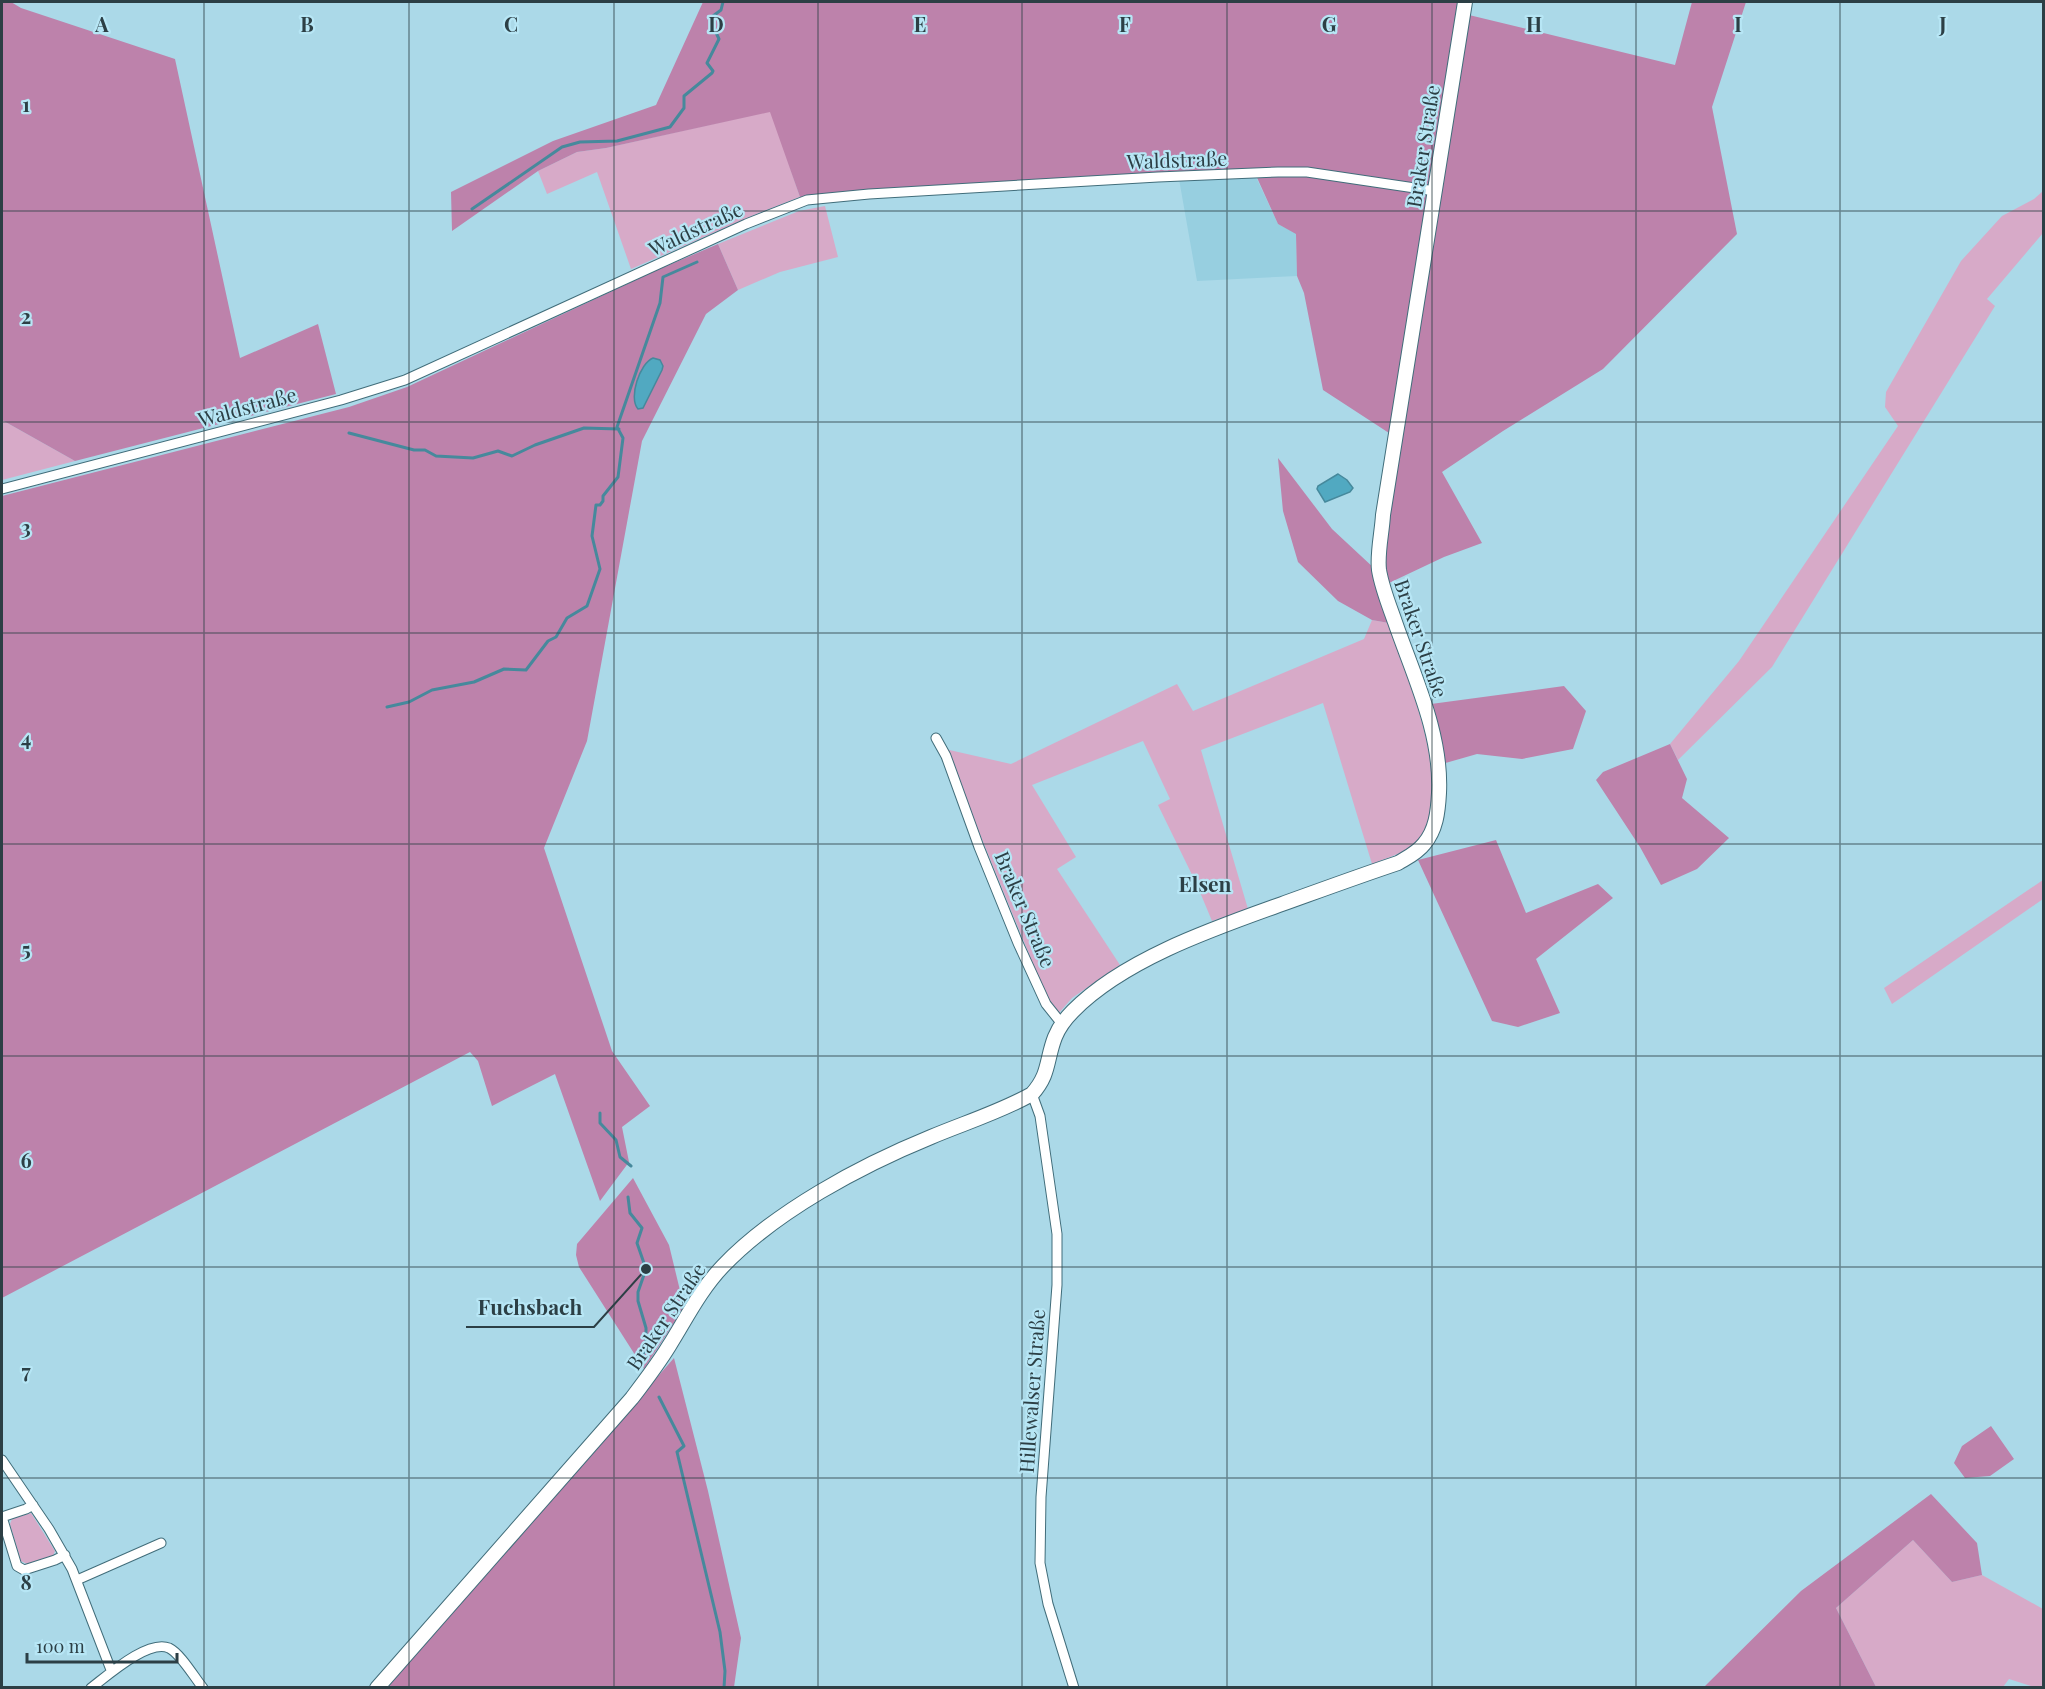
<svg xmlns="http://www.w3.org/2000/svg" width="2045" height="1689" viewBox="0 0 2045 1689" font-family="'Playfair Display',serif">
<rect width="100%" height="100%" fill="#abd9e8"/>
<path fill="#97cfe0" d="M1256,177L1278,224L1296,233L1297,276L1197,281L1179,179Z"/>
<path fill="#d7aac8" d="M771,111L800,197L754,215L631,269L597,172L547,194L538,171L577,152L606,148Z
M2043,191V233L1987,299L1995,306L1772,667L1678,760L1670,744L1739,661L1898,426L1885,407L1886,392L1961,261L2002,216L2034,199Z
M825,206L838,257L780,272L738,290L718,244L799,211Z
M2,420L75,461L2,480Z
M1372,620L1389,623C1405,673 1455,788 1423,835C1412,851 1389,857 1372,864L1323,703L1201,750L1248,909L1212,921L1197,885L1158,805L1170,799L1143,741L1032,785L1076,857L1057,869L1120,965L1072,998L1058,1014L1047,998L945,749L1011,764L1177,684L1193,711L1364,639Z
M2043,880V899L1892,1004L1884,988Z
M31,1513L55,1551L53,1556L27,1564L21,1561L10,1524L12,1519Z
M1913,1540L1952,1582L1982,1575L2043,1609V1687H2034L2009,1679L2003,1687H1876L1836,1608Z"/>
<path fill="#bd82ab" d="M2,2H11L21,8L175,59L240,358L318,324L336,394L75,461L2,420Z
M703,2H1471L1469,15L1675,65L1692,2H1746L1712,107L1737,234L1603,369L1503,431L1442,472L1482,543L1444,557L1389,583L1396,607L1389,623L1372,620L1338,601L1298,562L1283,511L1278,458L1332,529L1375,569L1389,433L1323,390L1304,293L1297,276L1296,234L1278,224L1254,171L1113,177L800,197L770,112L606,148L577,152L538,171L452,231L451,192L553,141L656,105Z
M718,244L738,290L706,314L642,441L587,741L544,848L612,1051L650,1106L622,1127L629,1162L600,1201L555,1074L492,1106L478,1061L470,1052L2,1298V496L349,407L407,387L655,271Z
M1564,686L1586,711L1573,749L1522,759L1477,754L1442,764L1431,704Z
M1670,744L1687,779L1682,798L1729,838L1697,869L1661,885L1640,847L1596,780L1603,772Z
M1496,840L1526,913L1598,884L1613,898L1536,959L1560,1013L1518,1027L1492,1021L1418,860Z
M633,1178L669,1245L684,1307L644,1369L579,1267L576,1255L577,1244Z
M674,1358L708,1491L741,1638L734,1687L384,1688Z
M1991,1426L2014,1459L1990,1476L1965,1478L1954,1463L1962,1446Z
M1931,1494L1977,1543L1982,1575L1952,1582L1913,1540L1836,1608L1876,1687H1704L1801,1591Z"/>
<path fill="#51a9c1" stroke="#46899c" stroke-width="1.5" d="M653,358L660,360L663,366L662,370L643,408L638,409C628,398 640,363 653,358Z
M1338,474L1347,480L1353,488L1350,492L1325,502L1317,489L1318,486Z"/>
<g fill="none" stroke-linecap="round" stroke-linejoin="round">
<path stroke="#46899c" stroke-width="3" d="M472,209L562,147L580,142L617,141L670,127L684,108V96L712,73L713,71L707,63L719,39L713,26V16L721,10L723,2
M349,433L414,450H425L436,456L473,458L498,451L512,456L535,445L584,428L619,429
M387,707L409,702L432,690L474,682L504,669L526,670L548,641L556,637L567,618L587,606L600,569L592,536L596,505H600L603,501V496L618,477L623,438L617,427L660,303L663,277L697,262
M600,1113V1123L616,1140L620,1157L631,1166
M628,1197L630,1213L642,1228L637,1243L646,1269L638,1292V1301L646,1328V1342L642,1359
M659,1397L684,1446L677,1452L720,1632L725,1671L724,1688"/>
<g stroke="#416d7a" stroke-width="11">
<path id="street" d="M2,489L341,400L405,380L746,224L807,200L869,194L1158,177L1278,172H1307L1435,191
M936,738L946,756L979,847L1018,943L1046,1004L1062,1024
M1032,1094L1040,1116L1057,1234V1285L1041,1497L1040,1563L1048,1604L1074,1688
M2,1460L49,1529L72,1569L111,1670
M33,1505L26,1509L2,1517L17,1566L24,1570L55,1560L65,1555
M77,1580L161,1543
M91,1688C107,1676 148,1639 169,1648C181,1654 194,1677 203,1688"/>
</g>
<g stroke="#416d7a" stroke-width="16">
<path id="secondary" d="M377,1688L632,1398C645,1381 658,1364 669,1346C686,1319 700,1290 723,1266C776,1211 860,1166 931,1137C964,1123 1000,1112 1032,1094C1050,1074 1046,1060 1055,1037C1059,1027 1066,1018 1073,1011C1124,959 1215,928 1282,904C1321,890 1359,876 1398,863C1408,857 1417,853 1424,844C1436,830 1438,812 1439,793C1442,734 1414,677 1395,622C1389,605 1382,588 1379,570C1377,553 1382,533 1383,515L1465,2"/>
</g>
<use href="#street" stroke="#fff" stroke-width="9"/>
<use href="#secondary" stroke="#fff" stroke-width="14"/>
</g>
<path fill="none" stroke="#2c3f45" stroke-width="1.5" stroke-opacity="0.55" d="M204,2V1688M409,2V1688M614,2V1688M818,2V1688M1022,2V1688M1227,2V1688M1432,2V1688M1636,2V1688M1840,2V1688M2,211H2044M2,422H2044M2,633H2044M2,844H2044M2,1056H2044M2,1267H2044M2,1478H2044"/>
<g text-anchor="middle" dominant-baseline="central" stroke-width="4.5" stroke-linejoin="round" paint-order="stroke">
<g font-size="20" fill="#2c3f45" stroke="#b7e6f5">
<text transform="translate(1422 146) rotate(-81)">Braker Straße</text>
<text transform="translate(1177 159) rotate(-2)">Waldstraße</text>
<text transform="translate(695 228) rotate(-25)">Waldstraße</text>
<text transform="translate(247 406) rotate(-15)">Waldstraße</text>
<text transform="translate(1422 638) rotate(71)">Braker Straße</text>
<text transform="translate(1026 909) rotate(67)">Braker Straße</text>
<text transform="translate(665 1316) rotate(-56)">Braker Straße</text>
<text transform="translate(1031 1391) rotate(-86)">Hillewalser Straße</text>
</g>
<g font-size="21" font-weight="bold" fill="#2c3f45" stroke="#b7e6f5">
<text x="1205" y="883">Elsen</text>
</g>
</g>
<g font-size="20" text-anchor="middle" font-weight="bold" fill="#2c3f45" stroke="#b7e6f5" stroke-width="4.5" stroke-linejoin="round" paint-order="stroke">
<text x="102" y="32">A</text>
<text x="307" y="32">B</text>
<text x="511" y="32">C</text>
<text x="716" y="32">D</text>
<text x="920" y="32">E</text>
<text x="1125" y="32">F</text>
<text x="1329" y="32">G</text>
<text x="1534" y="32">H</text>
<text x="1738" y="32">I</text>
<text x="1943" y="32">J</text>
<text x="26" y="112">1</text>
<text x="26" y="324">2</text>
<text x="26" y="535">3</text>
<text x="26" y="746">4</text>
<text x="26" y="957">5</text>
<text x="26" y="1168">6</text>
<text x="26" y="1379">7</text>
<text x="26" y="1590">8</text>
</g>
<path fill="none" stroke="#2c3f45" stroke-width="2" d="M646 1269L594 1327H466"/>
<circle fill="#2c3f45" stroke="#b7e6f5" stroke-width="2" cx="646" cy="1269" r="6"/>
<g font-size="21" text-anchor="middle" font-weight="bold" fill="#2c3f45" stroke="#b7e6f5" stroke-width="4.5" stroke-linejoin="round" paint-order="stroke">
<text x="530" y="1315">Fuchsbach</text>
</g>
<rect width="2045" height="1689" fill="none" stroke="#2c3f45" stroke-width="6"/>
<path d="M27 1653v9h150v-9" fill="none" stroke="#2c3f45" stroke-width="3"/>
<text x="36" y="1653" font-size="18" fill="#2c3f45" stroke="#b7e6f5" stroke-width="4.5" paint-order="stroke">100 m</text>
</svg>
